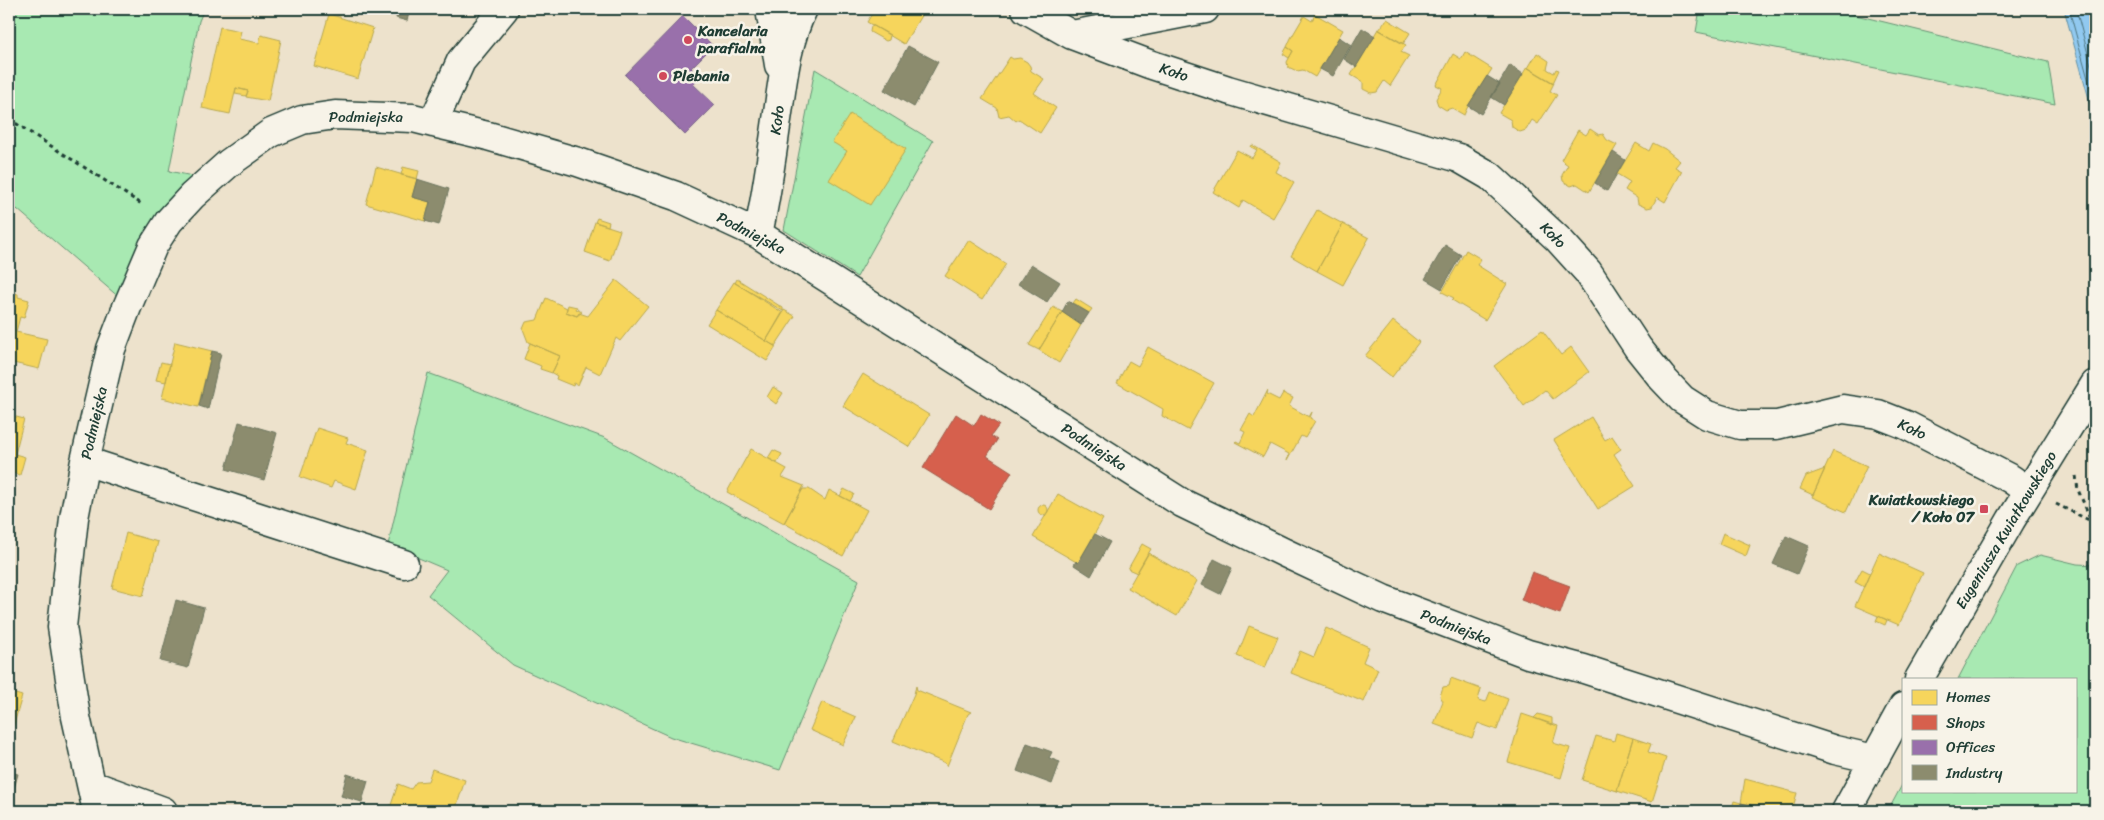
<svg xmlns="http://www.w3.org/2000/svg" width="2104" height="820" viewBox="0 0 2104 820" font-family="Sriracha,sans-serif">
<rect width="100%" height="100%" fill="#ede2cc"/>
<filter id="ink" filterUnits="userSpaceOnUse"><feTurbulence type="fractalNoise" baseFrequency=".02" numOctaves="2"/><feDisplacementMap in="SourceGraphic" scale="10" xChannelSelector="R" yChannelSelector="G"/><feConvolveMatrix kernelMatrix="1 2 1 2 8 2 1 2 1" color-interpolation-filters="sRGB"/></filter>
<g filter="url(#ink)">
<path fill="#a8e9b2" stroke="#649373" d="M9,9H204L199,21L169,171L197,177L143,233L121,299L17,209L9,214Z
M1700,9H1831L2048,62L2055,104L1696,32Z
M815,69L933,141L857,277L784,230Z
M428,373L605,438L859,580L780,770L671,737L513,665L428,595L447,570L388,545Z
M2040,555L2077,564L2095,565V811H1888L1903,783V791H2075V679H1958L2017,566Z"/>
<path fill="#91c9f0" stroke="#6391a5" d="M2064,9H2095V120L2091,106Z"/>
<path fill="#f6d55c" stroke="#b6a750" d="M327,9H342L340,16L327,12Z
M875,9H925L904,44L867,22Z
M329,14L373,28L358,79L314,66Z
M1315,14L1343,30L1315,77L1303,70L1297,71L1288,67L1287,62L1293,51L1287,47L1291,38L1304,16L1312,21Z
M1387,19L1410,33L1403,44L1379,30Z
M871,26H874L890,35L889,40L886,41L870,32Z
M220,27L241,31L239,39L259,43L261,35L281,40L268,101L246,97L248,91L236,88L230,114L202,108Z
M1378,29L1406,45L1401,52L1409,56L1390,86L1384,81L1377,92L1371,93L1363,89V82L1351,75Z
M1287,47L1293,51L1289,58L1283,54Z
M1465,52L1492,69L1468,106L1464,115L1452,108L1446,110L1438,105L1436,99L1442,88L1436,85L1453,54L1461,59Z
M1537,53L1549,61L1547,69L1554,73L1556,69L1559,70L1553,83L1528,68Z
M1010,57L1013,59L1020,58L1027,62L1030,66L1031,71L1044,79L1034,93L1056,108L1040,133L1019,119L1016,121L1009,115L999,117L997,108L982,99Z
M1527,67L1554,83L1550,91L1557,95L1538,124L1532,120L1526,130L1520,132L1512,127L1511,120L1499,113Z
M236,88L248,91L246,96L235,94Z
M850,114L906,149L870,205L829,180L847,151L832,142Z
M1590,129L1599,135L1603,134L1607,140L1617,145L1589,192L1577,184L1571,186L1563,181L1562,175L1568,165L1561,160L1578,130L1586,135Z
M1636,143L1649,151L1653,143L1665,149L1680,161L1675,167L1682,171L1665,202L1657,197L1652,207L1647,208L1638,204L1637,198L1625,190L1630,182L1617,174Z
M1252,145L1281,162L1276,172L1294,182L1273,218L1243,200L1239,208L1213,192L1237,150L1252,158L1257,150L1251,147Z
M376,167L417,179L412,197L430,202L425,221L366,204Z
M403,167L419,171L417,179L401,175Z
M1317,210L1343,224L1317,271L1291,256Z
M597,218L609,222L608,226L595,222Z
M595,222L620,230L610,261L585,252Z
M1343,224L1369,238L1343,285L1317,271Z
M969,240L1006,264L982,300L945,276Z
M1466,250L1481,259L1477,265L1507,284L1485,320L1452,300L1454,298L1442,292Z
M737,279L783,308V311L735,283Z
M616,280L648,306L620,341L616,338L600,374L586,367L578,385L574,383L573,386L556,379L557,376L552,373L560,356L528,342L523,329L526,322L537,320L546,298L567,308L566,312L577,316L579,313L588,316Z
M734,282L783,313L766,341L716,310Z
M9,292L18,294V297L29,300L24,318L20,317L16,332L47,339L39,369L9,362Z
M1076,299L1092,309L1089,313L1073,303Z
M568,305L577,307L576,309L582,312L577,316L566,312Z
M1053,307L1062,312L1039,350L1029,345Z
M716,310L776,347L767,361L707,324Z
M784,310L795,316L775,346L766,341Z
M1062,312L1081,325L1059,363L1039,350Z
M1393,321L1419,342L1392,377L1365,356Z
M1542,330L1561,355L1571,347L1589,372L1553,399L1545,390L1524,406L1494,366Z
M175,342L212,351L198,407L162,398Z
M530,343L560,356L552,373L540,369L541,366L524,359Z
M1148,347L1214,383L1188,430L1162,416L1163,409L1117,383L1129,361L1138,366Z
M161,362L170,364L166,382L156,380Z
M863,374L929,415L910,447L843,406Z
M773,387L783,393L776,404L767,397Z
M1268,390L1267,394L1279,400L1283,393L1293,398L1289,406L1309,417L1312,412L1310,418L1315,421L1305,438L1301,436L1287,461L1289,454L1270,444L1263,457L1235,442L1236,441L1240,443L1245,432L1241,430L1250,414L1254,417Z
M9,415L24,419L15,454L25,457L20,475L9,472Z
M1591,417L1605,440L1612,436L1621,449L1614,454L1635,486L1598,509L1554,440Z
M317,428L348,438L346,443L368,450L356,489L334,481L331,488L300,477Z
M751,449L787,469L782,477L804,486L784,523L727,492Z
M773,450L782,454L777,463L768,458Z
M1833,451L1867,466L1846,512L1812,497Z
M1825,469L1813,495L1800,489L1806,476Z
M803,489H809L825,500L829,490L867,510L843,556L784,523Z
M844,489L854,494L850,501L840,496Z
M1058,494L1103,519L1078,563L1033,537Z
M1038 510a5 5 0 1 1 10 0a5 5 0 1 1-10 0Z
M126,533L158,542L143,596L112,588Z
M1723,533L1750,545L1746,556L1719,544Z
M1142,544L1151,549L1137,573L1128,569Z
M1148,553L1197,581L1177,616L1128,588Z
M1879,553L1923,573L1899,625L1855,606Z
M1862,569L1870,573L1864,587L1855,582Z
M1878,616L1887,620L1885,625L1876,621Z
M1249,626L1278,637L1265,668L1237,656Z
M1326,628L1369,647L1363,662L1378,669L1364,702L1291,673L1300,651L1314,657Z
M1451,678L1481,689L1478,700L1486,702L1490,692L1508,699L1497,730L1478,723L1472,738L1434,724L1443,701L1440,696L1443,687L1449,686Z
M916,686L917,690L971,712L968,714L947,766L945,763L893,741L914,694Z
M9,692L22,696L9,742Z
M822,702L856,717L843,745L810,730Z
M1522,714L1558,726L1553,743L1570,748L1561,778L1508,762Z
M1538,714L1552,718V725L1534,718Z
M1616,733L1633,738L1617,791L1582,780L1596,736L1614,741Z
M1633,738L1651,744L1648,752L1666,758L1652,802L1617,791Z
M432,769L465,780L455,811H389L398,784L411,789L416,782L428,781Z
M1745,779L1797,793L1792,811H1777L1741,803Z
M1734,801L1741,803L1740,810L1732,808Z"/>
<path fill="#d6604d" stroke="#9f5646" d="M956,414L974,426L981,414L999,425L991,436L997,440L987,456L1012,472L989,509L923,468Z
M1532,572L1570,586L1560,614L1521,600Z"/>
<path fill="#9970ab" stroke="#746187" d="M683,16L713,46L691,68L700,78L693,84L715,105L685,135L625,75Z"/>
<path fill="#8c8c6e" stroke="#6b745d" d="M398,9H410L407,21L396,18Z
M1362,28L1375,36L1356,67L1344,59Z
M1339,37L1351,45L1333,76L1320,69Z
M908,46L938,62L914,107L884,90Z
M1510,65L1523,74L1504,105L1491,97Z
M1487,76L1500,84L1481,114L1468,106Z
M1613,152L1625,160L1607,191L1595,183Z
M417,179L449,189L439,225L425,221L430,202L412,197Z
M1445,245L1461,255L1442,289L1425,279Z
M1031,264L1060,282L1047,302L1018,284Z
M1068,301L1089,313L1081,325L1062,312Z
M212,351L221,353L208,409L199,406Z
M239,422L277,433L264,480L226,469Z
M1095,534L1110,542L1091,576L1074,565L1076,561L1078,563Z
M1786,536L1809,546L1797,574L1773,564Z
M1214,559L1232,568L1220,594L1202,585Z
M176,600L204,608L188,668L160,661Z
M1027,743L1052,752L1049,758L1060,762L1052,784L1017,771Z
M9,772L18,774L10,803L9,802Z
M347,774L368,781L362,802L341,796Z
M1741,803L1777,811H1745L1740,810Z"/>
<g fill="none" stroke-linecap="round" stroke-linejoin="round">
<path stroke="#4d757f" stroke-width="1" d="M2069,9L2095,104
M2076,9L2095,80"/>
<g stroke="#1f3d34" stroke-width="31">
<path id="minor" d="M770,9L779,65
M1026,9L1072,35L1149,64L1228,90L1459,158L1490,176L1559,240L1588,272L1638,348L1662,378L1682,399L1707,415L1740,425H1777L1843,409L1878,414L1906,425L2011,479L2028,491
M1072,35L1205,9
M433,123L461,61L504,9
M758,234C767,194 772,153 778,113C783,77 787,41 803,9
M85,461L404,564
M1919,679L2011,520L2095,384
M92,785L163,811
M97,811L76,717L62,627L74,518L85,461L111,349L127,307L153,246L169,221L192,196L229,163L271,133L302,120L335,115L413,118L433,123L488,136L578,162L676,196L758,234L1182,503L1285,553L1383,599L1528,654L1584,669L1835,750L1874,759
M1846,811L1903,707"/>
</g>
<path stroke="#1f3d34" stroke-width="3" stroke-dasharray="4 4" stroke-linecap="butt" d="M9,119L143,205
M2076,476L2078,490L2092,522
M2056,504L2095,523"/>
<use href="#minor" stroke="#f7f3e8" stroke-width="28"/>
</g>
</g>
<g fill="#d1495b" stroke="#f7f3e8" stroke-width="2">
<circle cx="688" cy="40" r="5"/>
<circle cx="663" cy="76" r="5"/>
<rect x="1979" y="504" width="10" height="10" rx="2.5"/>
</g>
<g text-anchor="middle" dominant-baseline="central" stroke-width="5" stroke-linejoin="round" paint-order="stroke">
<g font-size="15" font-weight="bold" fill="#1f3d34" stroke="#f7f3e8" text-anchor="start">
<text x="698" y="31">Kancelaria<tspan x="698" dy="17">parafialna</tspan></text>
<text x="673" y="76">Plebania</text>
<text x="1974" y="500" text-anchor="end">Kwiatkowskiego<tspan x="1974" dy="17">/ Koło 07</tspan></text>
</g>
<g font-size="15" fill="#1f3d34" stroke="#f7f3e8">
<text transform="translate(1174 72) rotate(19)">Koło</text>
<text x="366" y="117">Podmiejska</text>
<text transform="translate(777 120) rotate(-82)">Koło</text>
<text transform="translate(751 233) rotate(27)">Podmiejska</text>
<text transform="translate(1553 235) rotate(46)">Koło</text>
<text transform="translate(94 423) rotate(-77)">Podmiejska</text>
<text transform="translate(1912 429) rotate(25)">Koło</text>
<text transform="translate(1094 447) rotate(33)">Podmiejska</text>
<text transform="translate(2006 530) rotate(-59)">Eugeniusza Kwiatkowskiego</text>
<text transform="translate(1456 627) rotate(21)">Podmiejska</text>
</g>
</g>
<rect width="2104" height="820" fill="none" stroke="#f7f3e8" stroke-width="30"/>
<rect x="15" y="15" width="2074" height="790" fill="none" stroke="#1f3d34" stroke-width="2" filter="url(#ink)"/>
<rect x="1902" y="678" width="175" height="115" fill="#f7f3e8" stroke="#a1aaa0"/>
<rect x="1912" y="690" width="25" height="15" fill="#f6d55c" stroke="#a1aaa0"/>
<text x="1946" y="702" font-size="15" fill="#1f3d34">Homes</text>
<rect x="1912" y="715" width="25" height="15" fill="#d6604d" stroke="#a1aaa0"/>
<text x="1946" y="728" font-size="15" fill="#1f3d34">Shops</text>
<rect x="1912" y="740" width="25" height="15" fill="#9970ab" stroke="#a1aaa0"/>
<text x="1946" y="752" font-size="15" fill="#1f3d34">Offices</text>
<rect x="1912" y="765" width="25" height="15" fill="#8c8c6e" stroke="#a1aaa0"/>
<text x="1946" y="778" font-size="15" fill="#1f3d34">Industry</text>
</svg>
